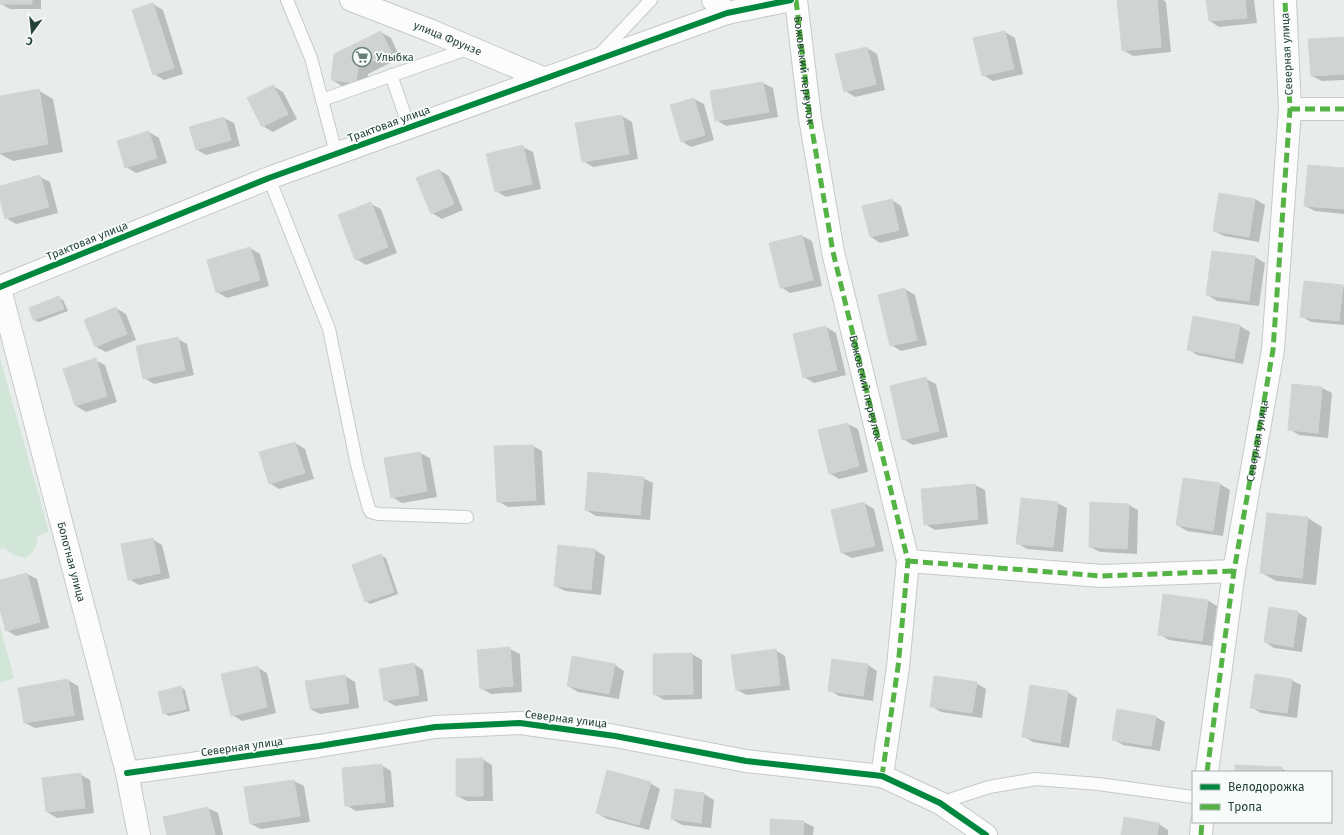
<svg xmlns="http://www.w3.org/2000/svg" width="1344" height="835" viewBox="0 0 1344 835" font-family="'Fira Sans',sans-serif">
<rect width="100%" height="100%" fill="#e8edeb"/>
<path fill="#d1e6d8" d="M0,358L49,532L37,536C39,546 33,552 26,558L14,555L4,548L0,549Z
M0,626L14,678L0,683Z"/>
<path fill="#0003" d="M1,0H41V9H10L1,4Z
M1118,0H1163L1166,2L1171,52L1133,56L1123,50Z
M1207,0H1254L1257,23L1219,27L1210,21Z
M153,4L163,10L183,74L164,80L154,74Z
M381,32L391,38L400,58L368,74L366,88L342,86L332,80Z
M1005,32L1015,38L1023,74L993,81L983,75Z
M1344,38V80L1322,81L1312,76Z
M867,48L877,54L885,90L855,97L845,91Z
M763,83L773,88L778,117L726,126L716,120L711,91Z
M273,86L283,92L297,119L273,132L263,126Z
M38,90L53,99L63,152L13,161L0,154V97Z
M694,99L704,104L714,140L691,147L681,141Z
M622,116L632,122L638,159L593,167L583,161Z
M224,118L234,123L240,146L206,155L197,150Z
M149,132L159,138L167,163L136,173L126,167Z
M523,147L533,152L541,189L506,197L496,191Z
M1344,169V214L1315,211L1305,206Z
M439,170L449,176L463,210L442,219L432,213Z
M40,177L50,182L58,213L16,224L6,218L0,195V187Z
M1255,199L1265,205L1259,242L1224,236L1214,231Z
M892,200L901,206L909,236L880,243L871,237Z
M371,204L381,209L397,253L366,265L356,259Z
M802,236L812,241L822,286L790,293L781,287Z
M250,248L260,254L269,286L227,298L217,292Z
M1255,257L1265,263L1259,306L1217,301L1208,295Z
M1342,286L1344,287V325L1311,322L1301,316Z
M905,289L915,295L927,345L901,351L891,345Z
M59,298L63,300L68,311L39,322L34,320L30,309Z
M116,308L126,314L136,340L106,352L96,347L86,321Z
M1194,317L1240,326L1250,332L1243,364L1197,355L1188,349Z
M826,327L836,333L846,375L814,383L804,377Z
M177,338L187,344L194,375L154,384L144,378Z
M95,360L105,365L117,402L86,412L76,406L64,369Z
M926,379L936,384L948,437L913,445L903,439Z
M1322,388L1332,393L1328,438L1299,435L1289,429Z
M848,424L858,429L868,472L839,479L829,473Z
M295,443L305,449L314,479L279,489L269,483L261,453Z
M533,446L542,451L545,505L508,507L498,501Z
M420,453L430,458L437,497L402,503L392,497Z
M643,478L653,483L650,520L596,516L586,510Z
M1184,479L1220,484L1230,490L1223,536L1187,531L1177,525Z
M975,485L985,490L988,524L935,530L925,524Z
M864,503L874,509L884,551L852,558L842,553Z
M1057,503L1067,508L1063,552L1027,549L1017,543Z
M1129,505L1138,510L1137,554L1100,552L1090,547Z
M1308,518L1322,527L1316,585L1276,581L1262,573Z
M152,539L162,545L170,578L139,585L129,579Z
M559,546L595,550L605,556L601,595L565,591L555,586Z
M381,556L386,558L398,594L370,604L366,601Z
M27,574L37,579L49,628L16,636L6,630L0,606V581Z
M1207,600L1217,606L1212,646L1169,640L1159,634Z
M1297,612L1307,618L1302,652L1274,648L1265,642Z
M510,649L520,654L522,692L491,694L481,688Z
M775,650L785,656L790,690L747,695L737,690Z
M692,654L702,660V699L664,700L654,694Z
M414,664L423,670L428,701L395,706L385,700Z
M615,665L624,671L619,699L578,692L568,686Z
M868,665L877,671L873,701L839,696L829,690Z
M257,667L267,673L276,713L242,721L232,715Z
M345,676L355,682L359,708L320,714L310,709Z
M68,680L78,686L84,720L35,728L25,723Z
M1291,680L1301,685L1297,718L1261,713L1251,707Z
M976,683L986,689L982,718L941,712L931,706Z
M181,687L185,690L190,711L169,716L164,713Z
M1067,692L1077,698L1069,748L1033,742L1023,736Z
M1156,717L1165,722L1160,751L1123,745L1113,739Z
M482,759L492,765L493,801H467L457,796Z
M381,765L391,771L394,807L356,811L346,805Z
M1281,768L1288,772H1236Z
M80,774L90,780L94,813L57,818L47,812Z
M294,781L304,786L310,822L261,829L251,824L245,788Z
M650,783L660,789L649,830L607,819L597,813Z
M676,791L704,794L714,800L711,828L682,825L672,819Z
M208,808L218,813L223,835H168Z
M804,822L814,827L813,835H771Z
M1159,824L1168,830V835H1122Z"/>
<path fill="#cfd4d2" stroke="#d1d6d4" d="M0,0H32V4H0Z
M1117,0H1157L1161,47L1122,51Z
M1206,0H1245L1247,18L1209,21Z
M153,3L174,68L153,75L132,10Z
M381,31L391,52L358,68L356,83L331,80L334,54Z
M1005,31L1014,69L982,76L973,38Z
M1344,37V74L1311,76L1308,39Z
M867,47L876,84L844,92L835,54Z
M763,82L769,112L715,121L710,91Z
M273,85L288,114L262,127L247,98Z
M39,89L48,144L0,153V96Z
M694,98L705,135L681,142L670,105Z
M622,115L629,154L582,162L575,123Z
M224,117L231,140L196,150L189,127Z
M149,131L157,158L125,168L117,141Z
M523,145L532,184L495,192L486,154Z
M1308,165L1344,168V209L1304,206Z
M439,169L454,204L431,214L416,178Z
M40,175L49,207L5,219L0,199V186Z
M1219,193L1255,199L1249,237L1213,231Z
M892,199L899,230L870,237L862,206Z
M371,202L388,247L355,260L338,215Z
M802,235L813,280L780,288L769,243Z
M250,247L260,280L216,293L207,260Z
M1212,251L1255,256L1249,301L1206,295Z
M1304,281L1343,285L1339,321L1300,317Z
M905,288L917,340L890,346L878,295Z
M59,296L64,309L33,320L29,308Z
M116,307L127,334L95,347L84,320Z
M1193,316L1240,325L1234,359L1187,350Z
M826,326L837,370L803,378L793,334Z
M178,337L185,370L143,379L136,346Z
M96,358L107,396L75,406L63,369Z
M926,377L939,431L902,440L890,386Z
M1292,384L1322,387L1318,433L1288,430Z
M848,423L859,466L829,474L818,430Z
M295,442L305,473L269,484L259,452Z
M533,445L536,500L497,502L494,446Z
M420,452L427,491L391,498L384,458Z
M588,472L644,477L640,515L585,510Z
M1183,478L1220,483L1213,531L1176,525Z
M975,484L978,519L924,525L921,489Z
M1021,498L1058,502L1053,547L1016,544Z
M864,502L875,546L841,553L831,510Z
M1090,502L1129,504L1127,549L1089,547Z
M1267,513L1308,517L1302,578L1260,573Z
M153,538L160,573L128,580L121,544Z
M558,545L595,549L591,590L554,586Z
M381,554L394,592L365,602L352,565Z
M27,573L40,622L6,631L0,610V580Z
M1163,594L1208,600L1202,641L1158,635Z
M1269,607L1298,611L1293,647L1264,642Z
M510,647L513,686L480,689L477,650Z
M776,649L780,685L736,690L731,655Z
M692,653L693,694L653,695V654Z
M572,656L615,664L609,694L567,686Z
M832,659L868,664L863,696L828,691Z
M414,663L419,695L384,701L379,669Z
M258,666L267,707L231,716L221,674Z
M1255,674L1292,679L1287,713L1250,708Z
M345,675L349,703L310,709L305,681Z
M934,676L977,682L972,713L930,707Z
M68,679L74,715L24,723L18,688Z
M1030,685L1068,691L1060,743L1022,737Z
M181,686L186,709L163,714L158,692Z
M1117,709L1156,716L1151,746L1112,740Z
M483,758V796H456V759Z
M382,764L385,802L345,806L342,768Z
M1235,765L1282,767L1281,772H1235Z
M607,770L651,782L639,825L596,813Z
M81,773L85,808L46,812L42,778Z
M294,780L300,816L250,824L244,787Z
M675,789L704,793L701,823L671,819Z
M208,807L215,835H167L163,817Z
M1124,817L1159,823L1157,835H1121Z
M770,819L804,821L803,835H770Z"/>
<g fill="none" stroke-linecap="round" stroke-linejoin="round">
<g stroke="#c5cac8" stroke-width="14">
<path id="service" d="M287,0L311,58L336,153
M598,56L651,0
M391,75L409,127
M322,100L470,48
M269,178L329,329L357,465L369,509L371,512L378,514L467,517
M940,803L989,787L1036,779L1098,784L1193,797"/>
</g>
<g stroke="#c5cac8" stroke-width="24">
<g id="minor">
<path id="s1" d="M351,0L429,30L545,79"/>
<path d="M713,0L727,13"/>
<path id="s2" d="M796,0L810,118L833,252L908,561L898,667L882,776"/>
<path d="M1290,109H1344"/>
<path id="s3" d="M0,289L127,773L139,835"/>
<path d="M908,561L1102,576L1234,571"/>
<path id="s4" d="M1207,772L1234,571L1273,350L1290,109L1285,0"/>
<path d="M127,773L319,746L435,727L520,723L615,736L746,761L882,776L940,803L986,835"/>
<path d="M1201,835L1202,822"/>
</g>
</g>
<g stroke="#c5cac8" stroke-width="24">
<path id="tertiary" d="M0,287L269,178L727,13L791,0"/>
</g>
<use href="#service" stroke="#fcfcfc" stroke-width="12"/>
<use href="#minor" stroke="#fcfcfc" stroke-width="22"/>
<use href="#tertiary" stroke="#fcfcfc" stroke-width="22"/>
<path stroke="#55b346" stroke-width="5" stroke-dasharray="10 5" stroke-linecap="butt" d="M796,0L810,118L833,252L908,561L898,667L882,776
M1290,109H1344
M908,561L1102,576L1234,571
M1207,772L1234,571L1273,350L1290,109L1285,0
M1201,835L1202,822"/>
<g stroke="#f7fbf9" stroke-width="8">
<path id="cycleway" d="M0,287L269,178L727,13L791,0
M127,773L319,746L435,727L520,723L615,736L746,761L882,776L940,803L986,835"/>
</g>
<use href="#cycleway" stroke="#00873e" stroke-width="6"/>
</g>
<defs>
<g id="supermarket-ring" transform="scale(1)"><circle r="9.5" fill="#f7fbf9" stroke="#697e78" stroke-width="1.5"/><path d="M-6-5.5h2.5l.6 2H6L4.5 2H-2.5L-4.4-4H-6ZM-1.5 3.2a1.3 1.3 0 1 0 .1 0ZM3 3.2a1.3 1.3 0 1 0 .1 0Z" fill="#697e78"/></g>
</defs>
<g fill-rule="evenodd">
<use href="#supermarket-ring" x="362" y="57"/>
</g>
<g text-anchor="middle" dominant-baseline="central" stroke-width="3.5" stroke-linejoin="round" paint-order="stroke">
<g font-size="11" fill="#24423a" stroke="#f7fbf9">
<text stroke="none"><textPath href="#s1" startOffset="104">улица Фрунзе</textPath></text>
<text transform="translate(1287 54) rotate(-93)">Северная улица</text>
<text stroke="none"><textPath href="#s2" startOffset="71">Божовский переулок</textPath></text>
<text transform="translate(389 124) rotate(-20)">Трактовая улица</text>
<text transform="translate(87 241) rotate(-22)">Трактовая улица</text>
<text stroke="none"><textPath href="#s2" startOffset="395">Божовский переулок</textPath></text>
<text stroke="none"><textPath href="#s4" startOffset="335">Северная улица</textPath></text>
<text stroke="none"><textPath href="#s3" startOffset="282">Болотная улица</textPath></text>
<text transform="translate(566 719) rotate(7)">Северная улица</text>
<text transform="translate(242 747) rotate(-8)">Северная улица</text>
</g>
<g font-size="11" fill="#24423a" stroke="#f7fbf9" text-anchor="start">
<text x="376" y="57">Улыбка</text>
</g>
</g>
<rect x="1192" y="771" width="140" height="52" fill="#f7fbf9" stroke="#a3b1ad"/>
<rect x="1200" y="784" width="20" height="6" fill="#00873e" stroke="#a3b1ad"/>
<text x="1228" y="791" font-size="12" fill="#24423a">Велодорожка</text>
<rect x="1200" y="804" width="20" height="6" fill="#55b346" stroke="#a3b1ad"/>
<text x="1228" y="811" font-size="12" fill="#24423a">Тропа</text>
<g transform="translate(32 32) rotate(195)" stroke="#f7fbf9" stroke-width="3" paint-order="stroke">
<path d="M0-3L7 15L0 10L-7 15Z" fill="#24423a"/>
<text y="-6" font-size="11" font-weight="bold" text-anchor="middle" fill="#24423a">С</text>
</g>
</svg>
